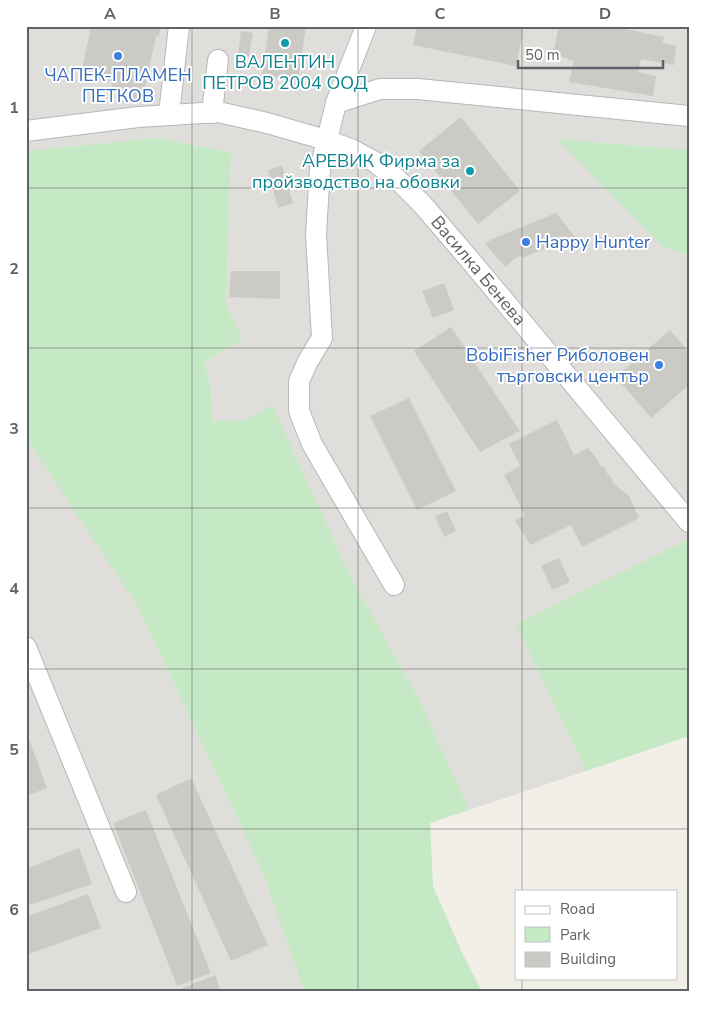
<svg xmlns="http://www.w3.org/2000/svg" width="715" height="1017" viewBox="0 0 715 1017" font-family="'Nunito Sans',sans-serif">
<rect width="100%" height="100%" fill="#f1efe8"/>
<path fill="#e0deda" d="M26,26H689V150L558,139L664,248L689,255V539L516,624L586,771L469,810L420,701L352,579L272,406L247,420L213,421L210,384L205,362L243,339L226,306L231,152L156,138L26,151Z
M26,438L137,605L263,873L304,991H26Z"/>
<path fill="#c5e8c5" d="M156,138L231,152L226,306L243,339L205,362L210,384L213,421L247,420L272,405L352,579L420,701L469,810L430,823L433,886L463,955L482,991H304L263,873L137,605L26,438V151Z
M557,139L689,150V255L664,248Z
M689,539V736L586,771L516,624Z"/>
<path fill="#cccac5" d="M91,26H161L159,36H156L142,102L124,99L125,93L111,90L113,81L81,75Z
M269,26H306L298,81L262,75Z
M417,26H524L516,66L413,45Z
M559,26H626L625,29L664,37L662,43L676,46L674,65L641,59L638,72L656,76L653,96L569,82L574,61L553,54Z
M241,31L253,33L249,56L238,54Z
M461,117L520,191L478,224L419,151Z
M282,166L293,203L278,208L268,170Z
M556,213L575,237L522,258L521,256L515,258L505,267L485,244L492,239Z
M231,271H280V299L229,297Z
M444,283L454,310L433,318L422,291Z
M451,327L520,431L480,452L414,351Z
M670,330L689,352V385L651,418L616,377Z
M409,398L456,491L417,510L370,416Z
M557,420L574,455L588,448L597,459L601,467L603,465L608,475L609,474L615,485L629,496L639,518L582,547L571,525L531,545L515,521L525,515L504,475L520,466L509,444Z
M447,511L456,531L444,537L435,516Z
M559,558L570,582L552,590L541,566Z
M26,731L47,788L26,796Z
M191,778L268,945L231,961L156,795Z
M146,810L211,973L177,986L113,823Z
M79,848L92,884L30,905L26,898V869Z
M88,894L101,928L26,955V917Z
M215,975L221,991H175Z"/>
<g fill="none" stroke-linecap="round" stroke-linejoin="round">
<g stroke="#b5b8bc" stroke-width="22">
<g id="minor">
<path d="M366,26L336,103L320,169L316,234L322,338L308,361L299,381V411L312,444L394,585"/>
<path d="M336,103L380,89H418L689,116"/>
<path d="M212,113L218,60"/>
<path d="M169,114L179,26"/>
<path id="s1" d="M26,131L138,117L218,112L267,123L326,140L353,150L375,162L397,179L423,205L470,260L689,522"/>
<path d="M26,647L126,892"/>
</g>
</g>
<use href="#minor" stroke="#fff" stroke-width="20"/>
</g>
<path fill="none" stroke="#5f6368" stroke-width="1" stroke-opacity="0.55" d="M192,26V991M358,26V991M522,26V891M26,188H689M26,348H689M26,508H689M26,669H689M26,829H689M522,978V991"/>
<g fill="#0f9aa8" stroke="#fff" stroke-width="2">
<circle cx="285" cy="43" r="5"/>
<circle cx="470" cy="171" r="5"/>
</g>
<g fill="#3f7fe0" stroke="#fff" stroke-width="2">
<circle cx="118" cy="56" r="5"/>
<circle cx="526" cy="242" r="5"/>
<circle cx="659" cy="365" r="5"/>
</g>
<g text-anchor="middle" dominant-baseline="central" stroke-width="4" stroke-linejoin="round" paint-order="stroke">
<g font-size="18" fill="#0d838f" stroke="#fff">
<text x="285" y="62">ВАЛЕНТИН<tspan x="285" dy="21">ПЕТРОВ 2004 ООД</tspan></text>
<text x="460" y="161" text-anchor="end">АРЕВИК Фирма за<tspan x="460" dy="21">пройзводство на обовки</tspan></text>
</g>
<g font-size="18" fill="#366cbe" stroke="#fff">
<text x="118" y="75">ЧАПЕК-ПЛАМЕН<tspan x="118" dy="21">ПЕТКОВ</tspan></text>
<text x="536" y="242" text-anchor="start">Happy Hunter</text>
<text x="649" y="355" text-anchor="end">BobiFisher Риболовен<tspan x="649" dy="21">търговски център</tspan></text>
</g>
<g font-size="18" fill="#5f6368" stroke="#fff">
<text stroke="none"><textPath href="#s1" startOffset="509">Василка Бенева</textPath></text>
</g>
</g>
<rect width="715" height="1017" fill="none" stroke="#ffffff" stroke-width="55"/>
<rect x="515" y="890" width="162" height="90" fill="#ffffff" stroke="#bfc1c3"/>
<rect x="525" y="906" width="25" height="8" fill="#ffffff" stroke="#bfc1c3"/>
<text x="560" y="914" font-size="15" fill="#5f6368">Road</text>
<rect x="525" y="927" width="25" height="15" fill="#c5e8c5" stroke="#bfc1c3"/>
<text x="560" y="940" font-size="15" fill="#5f6368">Park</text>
<rect x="525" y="952" width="25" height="15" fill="#cccac5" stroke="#bfc1c3"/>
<text x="560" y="964" font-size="15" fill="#5f6368">Building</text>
<path d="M518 60v8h145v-8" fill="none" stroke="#5f6368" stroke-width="2.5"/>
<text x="525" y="60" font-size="15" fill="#5f6368" stroke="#ffffff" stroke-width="4" paint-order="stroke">50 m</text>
<rect x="28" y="28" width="660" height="962" fill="none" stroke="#5f6368" stroke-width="2"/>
<g font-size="16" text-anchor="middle" font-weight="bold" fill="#5f6368">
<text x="110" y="19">A</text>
<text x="275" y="19">B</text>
<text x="440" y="19">C</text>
<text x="605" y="19">D</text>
<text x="14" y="113">1</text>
<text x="14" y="274">2</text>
<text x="14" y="434">3</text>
<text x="14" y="594">4</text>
<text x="14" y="755">5</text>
<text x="14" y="915">6</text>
</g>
</svg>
